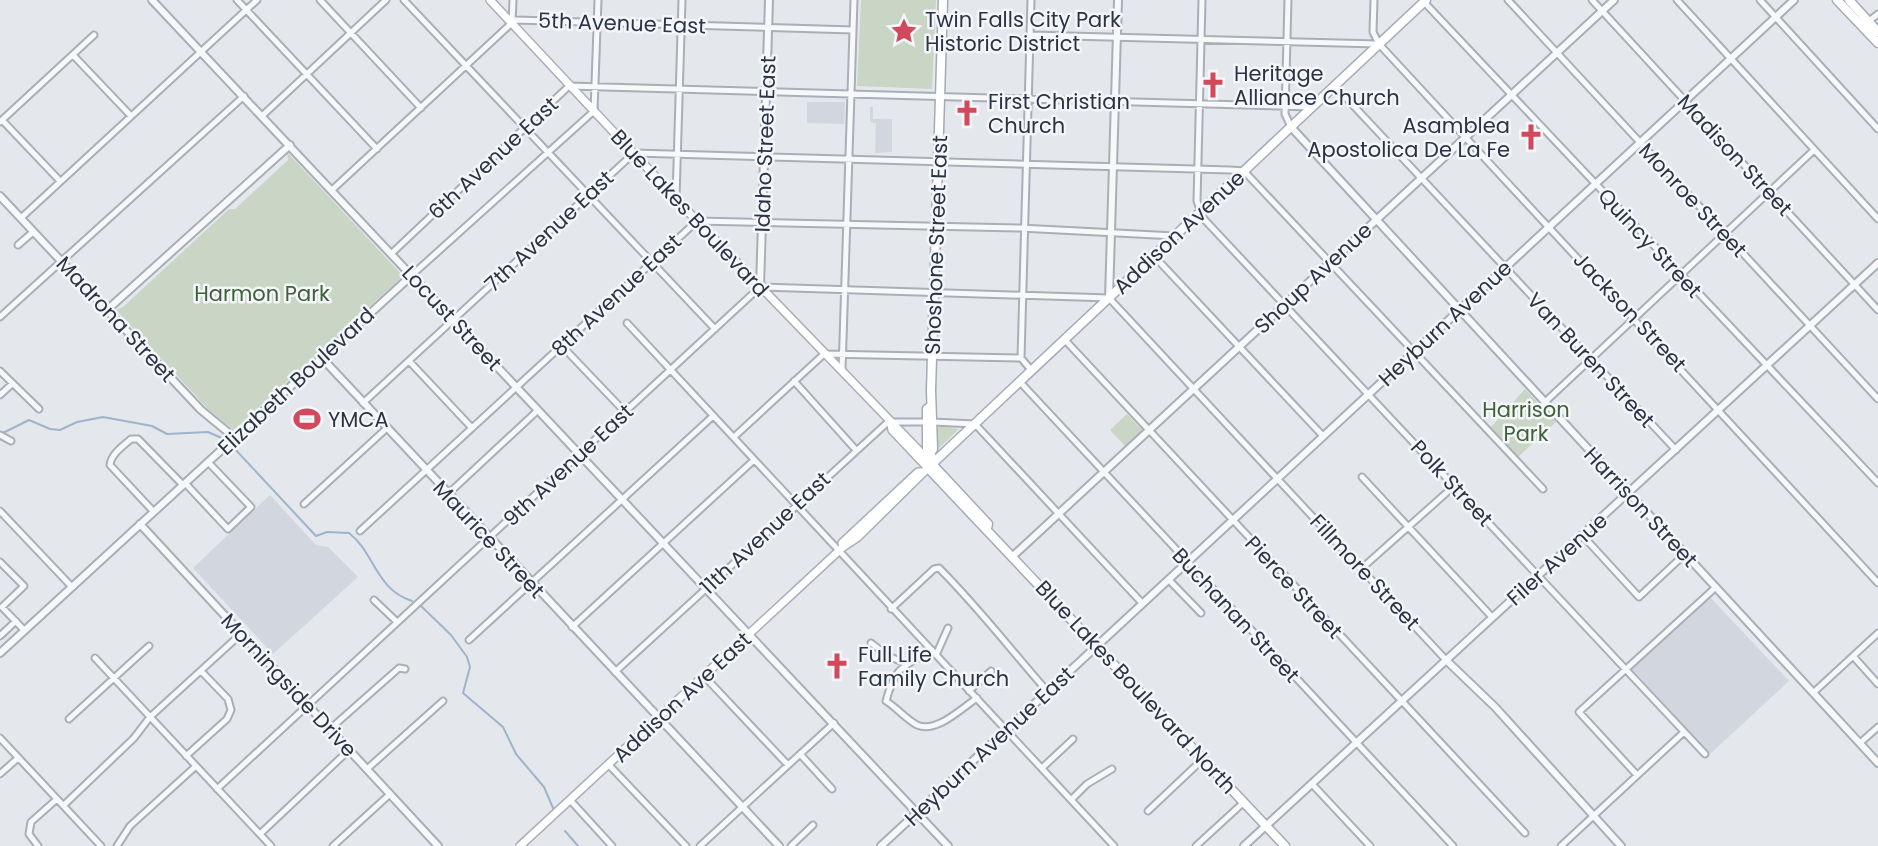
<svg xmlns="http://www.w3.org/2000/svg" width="1878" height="846" viewBox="0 0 1878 846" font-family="Poppins,sans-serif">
<rect width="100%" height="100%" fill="#e4e7ec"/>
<path fill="#d2d6de" d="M807,102H845L844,124L807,123Z
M870,107H873V119H892V152L875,153L876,123L870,122Z
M270,495L316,545L328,547L358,577L273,654L193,568Z
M1710,597L1789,681L1710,754L1632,669Z"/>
<path fill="#c9d6c5" d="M861,0H936L932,89L857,86Z
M287,152L403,276L234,430L210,411L116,310L123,307L229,209H235L288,160Z
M1525,389L1556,422L1518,457L1491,427Z
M1127,414L1143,431L1126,447L1110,430Z
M940,426L959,429L939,448L936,447V430Z"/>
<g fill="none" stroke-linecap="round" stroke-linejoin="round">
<path stroke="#9fb4cc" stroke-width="2" d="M3,433L29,420L50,429L60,430L77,422L103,417L152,426L167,434L208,432L224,439
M234,448L316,536L327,532L349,533C375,553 375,589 412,601
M420,605L451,635L467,657L470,667L463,693L503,727L516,754L544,787L553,808
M565,831L578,846"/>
<g stroke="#a9aeb7" stroke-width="9">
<path id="minor" d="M237,0L377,149
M320,0L421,108
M404,0L715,329
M1202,0L1197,201L1203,218L1705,754
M1288,0L1285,114L1291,127
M1374,0L1373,32L1379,44L1878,583
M1508,0L1878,399
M1592,0L1878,310
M1677,0L1878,219
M1760,0L1878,129
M1424,2L1878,483
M1869,21L1878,14
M512,23L513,0
M1030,35L1379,44
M73,55L131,116
M1335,86L1676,450
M262,116L386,0
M2,120L60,181
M0,122L94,35
M332,190L515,20L853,30
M676,198L682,0
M21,218L257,0
M18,245L33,232
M392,253L569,86L1312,107
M1154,256L1323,436
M412,275L594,111L598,0
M0,317L244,96
M627,323L1114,846
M1065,340L1525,833
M561,345L625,412
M1021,358L1031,0
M409,361L472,428
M0,371L39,409
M842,371L854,0
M794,381L856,450
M1020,382L1453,846
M0,395L12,384
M363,403L634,153L1230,170L1244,171L1543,489
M1544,403L1814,150
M933,422L975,424L1142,603
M0,435L11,441
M734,437L824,354L1021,358L1032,371
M1362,477L1492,617
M185,483L228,529L251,507L208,462
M448,494L537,411
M304,504L387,428
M0,511L72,587
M154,512L110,465C111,454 123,446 131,439H138L183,485
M360,531L697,221L1020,228L1175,236
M1583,536L1639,597L1685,554
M0,562L24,586L2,607L24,630
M1361,569L1454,486
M1169,580L1201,613
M374,600L397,622
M891,609L934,569L939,568C978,607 1011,650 1047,691
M572,627L754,460
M0,636L16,621
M469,640L713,416
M871,643L888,656L905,663
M932,650C903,668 896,664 886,701C897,708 906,719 917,725C936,734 962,708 977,698
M936,655L948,628
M1853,656L1878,684
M95,658L271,846
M615,672L888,422H927
M704,676L788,765
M969,691L991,671
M1813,693L1878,633
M69,719L149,646
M330,729L399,668L405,669
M0,738L101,846
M1860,743L1878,727
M800,754L832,789
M186,756L227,719L231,710L228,699L201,671
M608,764L686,846
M1042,768L1073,739
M367,769L443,701
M0,774L18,758
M1637,775L1579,712L1716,587
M1312,784L1370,846
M217,789L760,287L1109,298L1446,660
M1072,799L1087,784L1112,769
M570,800L612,846
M64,805L134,738L150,717L242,633
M1148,811L1203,759
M260,834L349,750
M38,846L29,834L31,822L57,799
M117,846L130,826L196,766
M333,846L390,794
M700,846L834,723
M791,846L813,825
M1196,846L1244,802
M1561,846L1684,732"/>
</g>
<g stroke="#a9aeb7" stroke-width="10">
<path id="tertiary" d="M152,0L948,846
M1291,127L1878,763
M0,196L201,410L235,438
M760,287L769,0
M1109,298L1118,0
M107,310L290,145
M321,357L779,846
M140,524L438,846
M1013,556L1614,0
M0,653L412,275
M1446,660L1495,707L1621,846
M881,846L1794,0
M1244,846L1878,263"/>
</g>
<g stroke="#a9aeb7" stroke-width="10">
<path id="secondary" d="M490,0L697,221L932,464L858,537L843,547L520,846
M891,425L892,430L928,468
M843,547L842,543L918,472H924"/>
</g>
<g stroke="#a3abb8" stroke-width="11">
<path id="primary" d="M1837,0L1878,43
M1849,0L1878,32
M931,452L933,449L931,390L943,0
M931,455L927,449V409L931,406
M932,464L1426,0
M932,464L988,524L987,528
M928,468L1285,846"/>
</g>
<use href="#minor" stroke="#f7f8fa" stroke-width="5"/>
<use href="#tertiary" stroke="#f7f8fa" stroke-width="6"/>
<use href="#secondary" stroke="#fff" stroke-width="7"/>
<use href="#primary" stroke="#fff" stroke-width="8"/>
</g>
<defs>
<g id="sight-bare" transform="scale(2.1)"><path d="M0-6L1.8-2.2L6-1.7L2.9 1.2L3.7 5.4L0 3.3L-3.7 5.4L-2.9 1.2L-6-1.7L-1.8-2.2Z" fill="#d1495b" stroke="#f4f6f9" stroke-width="2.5" paint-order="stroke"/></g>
<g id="church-bare" transform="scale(2.1)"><path d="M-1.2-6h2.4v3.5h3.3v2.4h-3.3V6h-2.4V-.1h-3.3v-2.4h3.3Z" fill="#d1495b" stroke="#f4f6f9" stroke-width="2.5" paint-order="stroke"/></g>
<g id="stadium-bare" transform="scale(2.1)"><path d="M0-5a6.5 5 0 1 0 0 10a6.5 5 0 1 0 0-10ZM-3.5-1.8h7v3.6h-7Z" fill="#d1495b" stroke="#f4f6f9" stroke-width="2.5" paint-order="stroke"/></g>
</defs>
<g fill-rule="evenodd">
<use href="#sight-bare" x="904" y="31"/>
<use href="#church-bare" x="1213" y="85"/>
<use href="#church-bare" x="967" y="113"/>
<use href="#church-bare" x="1531" y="137"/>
<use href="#stadium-bare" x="307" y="419"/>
<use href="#church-bare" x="837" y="666"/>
</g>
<g text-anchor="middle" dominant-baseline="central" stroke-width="5" stroke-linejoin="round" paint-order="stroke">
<g font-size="21" fill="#2b3445" stroke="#f4f6f9" text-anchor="start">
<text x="925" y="19">Twin Falls City Park<tspan x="925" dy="24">Historic District</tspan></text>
<text x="1234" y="73">Heritage<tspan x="1234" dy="24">Alliance Church</tspan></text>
<text x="988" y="101">First Christian<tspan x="988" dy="24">Church</tspan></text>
<text x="1510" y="125" text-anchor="end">Asamblea<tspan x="1510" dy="24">Apostolica De La Fe</tspan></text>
<text x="328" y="419">YMCA</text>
<text x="858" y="654">Full Life<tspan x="858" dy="24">Family Church</tspan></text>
</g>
<g font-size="21" fill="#2b3445" stroke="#f4f6f9">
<text transform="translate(622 23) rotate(2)">5th Avenue East</text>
<text transform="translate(765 144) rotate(-88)">Idaho Street East</text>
<text transform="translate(1735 155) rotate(47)">Madison Street</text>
<text transform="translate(493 158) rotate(-43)">6th Avenue East</text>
<text transform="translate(1693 200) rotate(47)">Monroe Street</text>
<text transform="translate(690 213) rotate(47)">Blue Lakes Boulevard</text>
<text transform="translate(549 231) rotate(-43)">7th Avenue East</text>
<text transform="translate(1179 232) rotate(-43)">Addison Avenue</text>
<text transform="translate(1650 243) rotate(47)">Quincy Street</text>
<text transform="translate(936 245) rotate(-88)">Shoshone Street East</text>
<text transform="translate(1313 278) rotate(-43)">Shoup Avenue</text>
<text transform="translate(616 295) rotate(-43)">8th Avenue East</text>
<text transform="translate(1630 312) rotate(47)">Jackson Street</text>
<text transform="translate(452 318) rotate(47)">Locust Street</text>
<text transform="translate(116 319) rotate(47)">Madrona Street</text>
<text transform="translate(1445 323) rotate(-43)">Heyburn Avenue</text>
<text transform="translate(1591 360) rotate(47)">Van Buren Street</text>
<text transform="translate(296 381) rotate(-43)">Elizabeth Boulevard</text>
<text transform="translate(568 465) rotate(-43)">9th Avenue East</text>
<text transform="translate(1452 483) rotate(47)">Polk Street</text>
<text transform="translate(1641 507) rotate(47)">Harrison Street</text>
<text transform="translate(765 533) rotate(-43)">11th Avenue East</text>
<text transform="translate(489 539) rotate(47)">Maurice Street</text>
<text transform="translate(1557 559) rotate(-42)">Filer Avenue</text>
<text transform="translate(1365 572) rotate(47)">Fillmore Street</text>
<text transform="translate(1294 587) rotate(47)">Pierce Street</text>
<text transform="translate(1236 615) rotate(47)">Buchanan Street</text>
<text transform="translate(289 685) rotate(47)">Morningside Drive</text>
<text transform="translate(1136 687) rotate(47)">Blue Lakes Boulevard North</text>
<text transform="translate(682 697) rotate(-43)">Addison Ave East</text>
<text transform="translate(989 746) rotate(-43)">Heyburn Avenue East</text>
</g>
<g font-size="21" fill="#3f6138" stroke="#f4f6f9">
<text x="262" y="293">Harmon Park</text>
<text x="1526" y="409">Harrison<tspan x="1526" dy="24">Park</tspan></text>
</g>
</g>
</svg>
